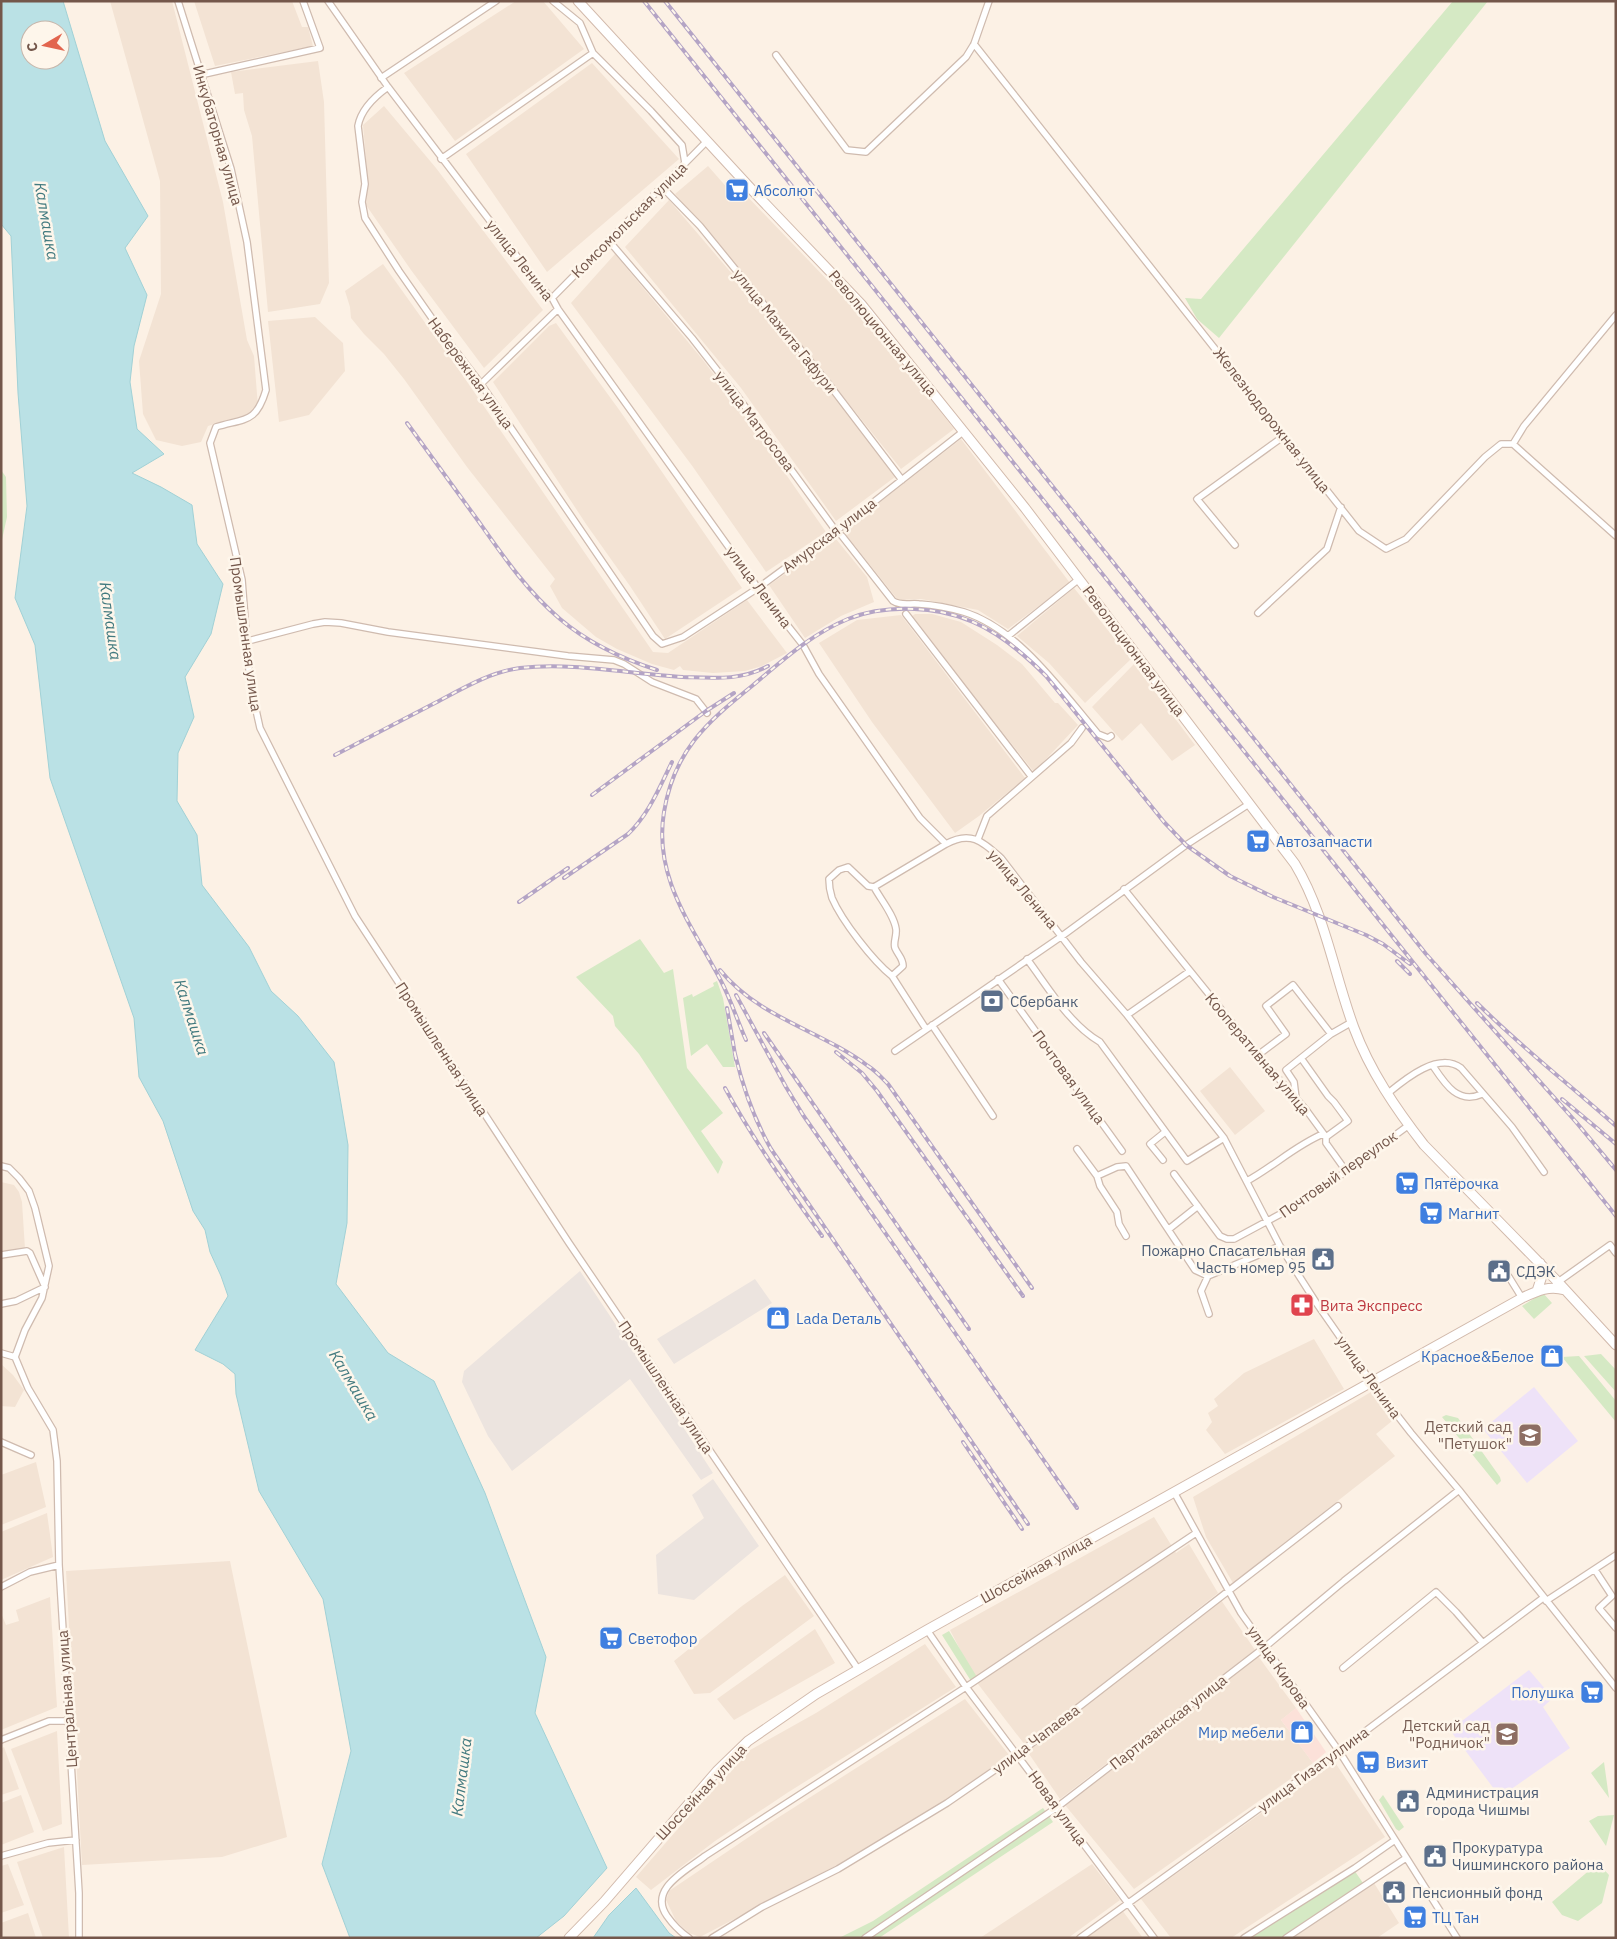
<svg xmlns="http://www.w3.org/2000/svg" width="1617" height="1939" viewBox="0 0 1617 1939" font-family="'IBM Plex Sans',sans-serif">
<rect width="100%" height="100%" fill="#fcf1e5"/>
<path fill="#f3e3d4" d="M110,1H172L223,202L247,340L254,356L258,407L251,413L208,426L201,442L182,446L156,440L143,414L139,361L161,294L160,181Z
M194,1H292L302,27H308L313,46L215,66Z
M516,1H543L584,49L455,141L404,73Z
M318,61L324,102L329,283L320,304L268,312L252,136L244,110L243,93L235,94L231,72Z
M592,63L679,159L547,272L466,154Z
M384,106L436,168L543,310L484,368L411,270L366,205L368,182L363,125Z
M708,166L737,199L744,193L880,335L954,429L901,469L778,315L675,194Z
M669,200L816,372L895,477L836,521L741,388L625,247Z
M615,254L703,360L746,417L826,532L766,572L693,467L571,303Z
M383,264L461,373L653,652L668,653L747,600L787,653L762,666L745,671L713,673L683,670L680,666L674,670L652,664L617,649L596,637L562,608L550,586L555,579L467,467L404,379L384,354L364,334L351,318L350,307L345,291Z
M315,317L343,343L345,371L309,415L279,422L268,321Z
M556,323L620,411L742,588L665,639L630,586L586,524L493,382L549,326Z
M961,439L1070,583L1008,629L978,610L921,599L898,600L843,531Z
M836,539L867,577L874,602L841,616L805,638L769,585Z
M1074,588L1131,659L1085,703L1049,663L1017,636Z
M915,614H932L961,622L997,645L1022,664L1055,703H1058L1078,725L1034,772L911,617Z
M901,615L1025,778L979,816L955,833L872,722L819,643L857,620Z
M1134,664L1195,745L1172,761L1141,723L1122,741L1092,707Z
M1230,1067L1265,1111L1235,1135L1200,1091Z
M1,1182L14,1185L19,1192L22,1202L25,1249L1,1251Z
M1314,1339L1344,1389L1225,1454L1206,1430L1212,1422L1208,1413L1218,1406L1214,1399L1244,1373Z
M1,1364L13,1375L24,1390L15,1407L1,1406Z
M1371,1392L1392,1421L1376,1434L1395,1456L1233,1583L1206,1537L1193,1497Z
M36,1462L46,1507L1,1525V1475Z
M47,1513L53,1557L1,1580V1532Z
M1154,1517L1176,1553L1189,1544L1218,1593L1025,1745L978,1684L950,1630Z
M230,1561L287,1837L222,1857L82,1865L66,1571Z
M785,1575L814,1616L710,1693L694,1694L674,1661L742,1606Z
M50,1597L57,1707L1,1730V1613L6,1625L19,1621L16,1610Z
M1221,1600L1255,1650L1060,1799L1027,1751Z
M815,1629L835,1663L734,1720L717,1699Z
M925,1644L956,1687L787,1793L715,1841L651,1890L636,1877L743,1754L816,1713Z
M1258,1656L1296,1708L1281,1720L1313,1763L1134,1889L1065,1805Z
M965,1699L1009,1755L952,1796L858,1854L700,1937L689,1933L676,1921L666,1900L669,1891L768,1824Z
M57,1731L62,1824L43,1831L11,1749Z
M4,1747L19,1789L1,1795V1749Z
M1334,1761L1385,1837L1231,1938H1171L1141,1899Z
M21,1795L34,1832L1,1845V1803Z
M64,1847L69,1938H43L17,1862Z
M8,1864L24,1905L1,1913V1866Z
M1092,1864L1120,1900L1068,1938H980Z
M1374,1883L1399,1923L1377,1938H1293Z
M1122,1910L1143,1938H1085Z
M28,1913L36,1938H1V1923Z"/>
<path fill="#fce1d9" d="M1296,1708L1326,1752L1313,1763L1281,1720Z"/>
<path fill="#ece4df" d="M580,1271L646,1370L713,1473L701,1480L630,1379L512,1471L488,1436L462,1382L464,1371Z
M755,1279L772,1303L674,1364L657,1339Z
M713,1479L759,1546L694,1600L658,1594L656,1555L704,1518L692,1495Z"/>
<path fill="#eee2f8" d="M1534,1387L1578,1441L1527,1483L1483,1429Z
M1529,1670L1553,1698L1543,1707L1570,1748L1500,1797L1450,1730Z"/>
<path fill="#d5e9c4" d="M1453,1H1488L1219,338L1197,319L1185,298L1201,299Z
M1,470L6,477L7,517L1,544Z
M640,939L664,973L673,969L687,1068L723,1113L701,1131L723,1162L718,1174L639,1054L615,1026L613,1016L576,977Z
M717,981L723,998L735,1067H723L707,1044L691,1056L683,998L692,994L693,997L714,986L713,983Z
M1543,1293L1552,1303L1534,1319L1522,1306Z
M1601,1354L1616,1370V1392L1584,1356Z
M1579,1356L1616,1401V1422L1562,1357Z
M1446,1415L1458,1418L1500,1477L1501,1481L1497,1485L1442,1417Z
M949,1631L977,1677L971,1681L942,1635Z
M1604,1762L1609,1798L1591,1773Z
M1383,1795L1404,1827L1399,1831L1396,1829L1379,1800Z
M1043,1808L1053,1822L879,1938H839L873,1921Z
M1614,1815L1606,1846L1589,1821L1598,1816Z
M1598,1863L1609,1875L1602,1903L1578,1921L1562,1915L1552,1902Z
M1354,1870L1363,1883L1281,1938H1247Z"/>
<path fill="#bae1e5" stroke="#a1d1d6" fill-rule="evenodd" d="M1,1H63L105,141L148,216L125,248L147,295L134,346L130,382L137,429L164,454L132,473L161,487L192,505L197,544L223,584L211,634L185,677L194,717L178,753L177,801L197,835L202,885L249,947L271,991L298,1016L334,1062L348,1145L347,1223L336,1284L388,1353L434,1381L485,1493L546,1657L535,1713L607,1868L564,1916L536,1938H350L322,1864L351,1751L323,1599L259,1491L236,1394L235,1374L223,1364L195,1350L228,1296L221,1276L210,1252L205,1230L193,1211L163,1121L139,1077L134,1018L50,778L35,645L15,598L27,506L18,393L11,236L1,224ZM30,30H60V60H30Z
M636,1888L669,1933L676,1938H593L609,1915Z"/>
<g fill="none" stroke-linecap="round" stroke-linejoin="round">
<g stroke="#cfbbaf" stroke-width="8">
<path id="minor" d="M178,1L231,169L247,242L266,390C256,423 246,418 216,427L210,443L242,580L250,683L260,728L355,916L569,1243L858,1669
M328,1L388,87L538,284L552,298L558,309L758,588L803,645L819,674L920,818L946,844C971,830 983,842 1001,858L1081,962L1127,1015L1224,1138L1280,1246L1317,1304L1372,1383L1411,1433L1459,1490L1616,1688
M553,1L580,23L593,53L651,111L682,145L685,163
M974,44L1359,531L1386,549L1406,539L1485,457L1501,444H1513L1616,536
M776,55L847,150L866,152L966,57L974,44L989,1
M200,75L320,48L303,1
M381,78L496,1
M388,87C374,97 361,109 358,126L365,184L362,202L365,218L399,271L445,337L481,384L653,636L662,644L683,637L758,588L856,516L964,431
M441,159L593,53
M662,187L700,226L828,383L902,480
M609,241L692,338L738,397L836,531L842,536L893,601C900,606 910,603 919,604C933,605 950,608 964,612C1019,629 1062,692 1098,734L1108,738L1111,736
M552,298L707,141
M481,384L558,309
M1513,444L1524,426L1616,315
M1235,545L1197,499L1284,436
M1258,613L1327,549L1341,507
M906,614L1031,776
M1008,636L1079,579
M248,641L313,624L325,622L341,623L388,632L568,656L614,660L624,664L652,682L696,699L707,713
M978,839L987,816L1071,743L1082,728
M874,887L868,886L848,867L839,870L829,879C829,885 830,892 832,898C842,921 873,961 892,976
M1124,889L1258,1055L1307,1111L1326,1137L1348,1121L1334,1102L1328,1096L1301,1058
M1027,959C1048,987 1069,1024 1100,1042L1187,1161L1224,1138
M998,979L1122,1151
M1127,1015L1190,971
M932,1025L993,1116
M926,1029L892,976L903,966C903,958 898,955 895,948C893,942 897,936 896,929C894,915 881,900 874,887L946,844
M895,1051L1062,936L1186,845L1249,804
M1258,1055L1286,1034L1266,1006L1293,985L1331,1034
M1433,1066C1445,1084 1458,1105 1482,1094
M1387,1094C1404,1080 1438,1051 1461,1068L1512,1127L1544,1172
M1296,1098L1294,1082L1286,1070L1331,1034L1352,1022
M1326,1137V1143L1346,1171
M1077,1149L1097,1176L1117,1167L1126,1166L1195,1270L1208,1276L1280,1246
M1163,1160L1150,1144L1165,1132
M1,1166L9,1168L19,1178L29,1191L35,1208L49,1266L42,1298L25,1330L15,1357
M1174,1174L1220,1236L1227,1239H1234L1286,1211L1330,1183L1409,1125
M1097,1176L1100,1186L1117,1212L1119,1224L1126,1236
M1247,1181C1273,1167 1296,1145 1323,1134
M1169,1229L1198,1206
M1,1255L27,1251L30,1253L45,1287L16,1301L1,1304
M1208,1276L1201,1291L1209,1314
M1509,1277L1522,1298
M1558,1282L1610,1245L1616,1253
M1,1353L15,1357
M15,1357L28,1388L53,1430L57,1461L59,1565L79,1893V1938
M1,1442L31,1455
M1174,1492L1241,1613L1339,1751L1457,1938
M1595,1570L1612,1596L1599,1608L1616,1628
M1,1587L30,1572L59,1565
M1546,1601L1616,1555
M927,1630L966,1687L1154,1938
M1343,1668L1436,1592L1456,1612L1483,1643
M1,1740L49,1721H68
M1,1856L48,1843L76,1840
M689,1938C679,1931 674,1926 667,1916C648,1889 686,1871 705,1856L966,1687L1196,1533
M712,1938L762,1907L838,1869L947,1803L1018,1754L1338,1506
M865,1938L1056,1808L1265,1647L1344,1581L1459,1490
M1080,1938L1339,1751L1543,1598
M1244,1938L1355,1868L1395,1840
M1286,1938L1406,1858"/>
</g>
<g stroke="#d2baac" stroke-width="11">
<path id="secondary" d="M578,1L754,192L861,304L1025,508L1295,864C1325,914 1334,974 1354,1028C1370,1071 1396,1109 1424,1145L1558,1282L1616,1345
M1537,1291L1542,1276L1540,1263
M569,1938L604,1902L717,1771L748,1741L816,1694L927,1630L1522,1298C1537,1291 1549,1285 1565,1290"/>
</g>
<use href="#minor" stroke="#fff" stroke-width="5.5"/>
<use href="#secondary" stroke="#fff" stroke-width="9"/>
<g stroke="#b4a4c5" stroke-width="4">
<path id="rail" d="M644,1L1616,1216
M665,1L1426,954L1576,1122L1616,1170
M407,423C431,456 455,489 479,522C503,556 527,591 560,619C587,642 623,659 657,670
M335,755C367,738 400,721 433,704C460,690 489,672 520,668C574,662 629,674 683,677C713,678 741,681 768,666
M592,795L706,711L734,693
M564,878L628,834C649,814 659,788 672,762
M519,902L568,868
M1397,961L1410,974
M720,970C759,1018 820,1030 868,1066C876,1071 882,1078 888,1084L1032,1288
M736,995L786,1087L803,1115L1077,1508
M1477,1003C1521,1047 1570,1085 1616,1126
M727,1008L736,1060
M764,1033L969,1329
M746,1040C737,1020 731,1000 721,981C693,927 653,878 664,812C674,751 706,723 752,686C782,661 811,634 848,619C885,604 937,606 973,622C1001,634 1025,655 1046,676L1164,822L1186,845L1230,876L1273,897L1366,935L1383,944L1410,964
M836,1052L862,1073L877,1091L1023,1296
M735,1054C743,1088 754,1119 771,1149L1028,1524
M725,1088C754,1141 787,1187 822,1236
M1562,1099L1616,1144
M963,1442L1022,1529"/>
</g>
<use href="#rail" stroke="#fef6eb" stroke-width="2" stroke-dasharray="5.5" stroke-linecap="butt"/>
</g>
<defs>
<g id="supermarket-square" transform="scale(1.25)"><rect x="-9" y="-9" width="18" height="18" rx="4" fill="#3f7fe0" stroke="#fef6eb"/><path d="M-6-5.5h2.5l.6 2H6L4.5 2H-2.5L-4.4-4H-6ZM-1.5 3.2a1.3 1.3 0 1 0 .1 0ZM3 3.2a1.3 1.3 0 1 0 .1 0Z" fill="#fff"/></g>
<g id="bank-square" transform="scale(1.25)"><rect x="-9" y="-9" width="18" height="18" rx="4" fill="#5c6f8a" stroke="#fef6eb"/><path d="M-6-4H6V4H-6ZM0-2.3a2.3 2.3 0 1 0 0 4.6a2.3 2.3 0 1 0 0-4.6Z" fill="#fff"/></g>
<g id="civic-square" transform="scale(1.25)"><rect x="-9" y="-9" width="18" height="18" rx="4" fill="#5c6f8a" stroke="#fef6eb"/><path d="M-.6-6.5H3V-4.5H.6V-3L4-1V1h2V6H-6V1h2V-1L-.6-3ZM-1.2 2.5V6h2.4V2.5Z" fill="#fff"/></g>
<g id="pharmacy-square" transform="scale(1.25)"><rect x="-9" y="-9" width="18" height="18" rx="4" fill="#e0444e" stroke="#fef6eb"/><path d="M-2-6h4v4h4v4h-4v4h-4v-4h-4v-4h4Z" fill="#fff"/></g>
<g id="shop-square" transform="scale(1.25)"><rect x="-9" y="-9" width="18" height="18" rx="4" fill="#3f7fe0" stroke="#fef6eb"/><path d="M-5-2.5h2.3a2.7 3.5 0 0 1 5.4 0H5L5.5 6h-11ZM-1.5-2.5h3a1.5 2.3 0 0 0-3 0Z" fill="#fff"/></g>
<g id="school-square" transform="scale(1.25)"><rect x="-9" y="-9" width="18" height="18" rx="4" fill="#8d6e63" stroke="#fef6eb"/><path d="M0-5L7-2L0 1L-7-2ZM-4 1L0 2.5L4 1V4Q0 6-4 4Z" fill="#fff"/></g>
</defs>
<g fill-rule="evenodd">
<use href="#supermarket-square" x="737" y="190"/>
<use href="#supermarket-square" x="1258" y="841"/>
<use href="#bank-square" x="992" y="1001"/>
<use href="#supermarket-square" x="1407" y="1183"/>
<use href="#supermarket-square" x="1431" y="1213"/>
<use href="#civic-square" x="1323" y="1259"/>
<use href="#civic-square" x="1499" y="1271"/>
<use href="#pharmacy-square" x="1302" y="1305"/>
<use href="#shop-square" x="778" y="1318"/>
<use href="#shop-square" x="1552" y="1356"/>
<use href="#school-square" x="1530" y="1435"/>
<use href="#supermarket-square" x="611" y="1638"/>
<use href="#supermarket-square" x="1592" y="1692"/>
<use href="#shop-square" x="1302" y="1732"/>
<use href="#school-square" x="1507" y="1734"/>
<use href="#supermarket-square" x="1368" y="1762"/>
<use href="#civic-square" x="1408" y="1801"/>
<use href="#civic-square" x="1435" y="1856"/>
<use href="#civic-square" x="1394" y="1892"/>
<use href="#supermarket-square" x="1415" y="1917"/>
</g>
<g text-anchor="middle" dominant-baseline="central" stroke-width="5" stroke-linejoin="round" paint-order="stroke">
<g font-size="15" fill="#74574b" stroke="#fef6eb">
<text transform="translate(218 135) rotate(74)">Инкубаторная улица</text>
<text transform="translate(629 220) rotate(-45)">Комсомольская улица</text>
<text transform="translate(520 260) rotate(52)">улица Ленина</text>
<text transform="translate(785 331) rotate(51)">улица Мажита Гафури</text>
<text transform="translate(883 333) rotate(50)">Революционная улица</text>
<text transform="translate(471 373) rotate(54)">Набережная улица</text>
<text transform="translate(1272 420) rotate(52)">Железнодорожная улица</text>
<text transform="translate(755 421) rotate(53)">улица Матросова</text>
<text transform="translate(829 535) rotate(-37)">Амурская улица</text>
<text transform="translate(759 587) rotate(53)">улица Ленина</text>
<text transform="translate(246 634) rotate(82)">Промышленная улица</text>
<text transform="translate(1134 651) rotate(53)">Революционная улица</text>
<text transform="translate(1023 889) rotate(50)">улица Ленина</text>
<text transform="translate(442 1049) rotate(57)">Промышленная улица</text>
<text transform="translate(1258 1054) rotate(50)">Кооперативная улица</text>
<text transform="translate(1069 1077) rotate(54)">Почтовая улица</text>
<text transform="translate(1338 1174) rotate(-35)">Почтовый переулок</text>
<text transform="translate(1369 1377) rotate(54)">улица Ленина</text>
<text transform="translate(666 1387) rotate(56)">Промышленная улица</text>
<text transform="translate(1036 1569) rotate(-29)">Шоссейная улица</text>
<text transform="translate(1279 1667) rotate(55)">улица Кирова</text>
<text transform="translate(67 1699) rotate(-94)">Центральная улица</text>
<text transform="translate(1168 1722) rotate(-38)">Партизанская улица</text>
<text transform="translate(1036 1739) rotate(-37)">улица Чапаева</text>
<text transform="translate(1313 1769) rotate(-36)">улица Гизатуллина</text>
<text transform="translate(701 1792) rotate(-47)">Шоссейная улица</text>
<text transform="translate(1058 1808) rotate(54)">Новая улица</text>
</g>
<g font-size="15" fill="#366cbe" stroke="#fef6eb" text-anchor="start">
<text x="754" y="190">Абсолют</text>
<text x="1276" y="841">Автозапчасти</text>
<text x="1424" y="1183">Пятёрочка</text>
<text x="1448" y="1213">Магнит</text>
<text x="796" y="1318">Lada Dеталь</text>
<text x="1534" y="1356" text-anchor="end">Красное&amp;Белое</text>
<text x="628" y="1638">Светофор</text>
<text x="1574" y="1692" text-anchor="end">Полушка</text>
<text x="1284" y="1732" text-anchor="end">Мир мебели</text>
<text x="1386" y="1762">Визит</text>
<text x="1432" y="1917">ТЦ Тан</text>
</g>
<g font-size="15" fill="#4e5e75" stroke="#fef6eb" text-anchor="start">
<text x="1010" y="1001">Сбербанк</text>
<text x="1306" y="1250" text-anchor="end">Пожарно Спасательная<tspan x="1306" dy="17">Часть номер 95</tspan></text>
<text x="1516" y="1271">СДЭК</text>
<text x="1426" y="1792">Администрация<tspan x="1426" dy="17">города Чишмы</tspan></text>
<text x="1452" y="1847">Прокуратура<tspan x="1452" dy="17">Чишминского района</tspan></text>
<text x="1412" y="1892">Пенсионный фонд</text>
</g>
<g font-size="15" fill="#be3a42" stroke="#fef6eb" text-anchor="start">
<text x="1320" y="1305">Вита Экспресс</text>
</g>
<g font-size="15" fill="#785e54" stroke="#fef6eb" text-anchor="end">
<text x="1512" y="1426">Детский сад<tspan x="1512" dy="17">"Петушок"</tspan></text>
<text x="1490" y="1725">Детский сад<tspan x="1490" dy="17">"Родничок"</tspan></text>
</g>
<g font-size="16" font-style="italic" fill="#427a7f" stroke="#fef6eb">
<text transform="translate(47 221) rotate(80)">Калмашка</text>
<text transform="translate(111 621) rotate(82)">Калмашка</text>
<text transform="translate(192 1017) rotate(72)">Калмашка</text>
<text transform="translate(354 1385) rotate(59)">Калмашка</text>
<text transform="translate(461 1777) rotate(-83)">Калмашка</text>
</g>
</g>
<rect width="1617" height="1939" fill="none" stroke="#74574b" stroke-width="5"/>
<g transform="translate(45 45) rotate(261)"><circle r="24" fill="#fef6eb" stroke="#c7b6ab"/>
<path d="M0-4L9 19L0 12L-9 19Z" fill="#e2654e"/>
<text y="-8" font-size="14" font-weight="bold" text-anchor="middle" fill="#74574b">С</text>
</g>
</svg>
